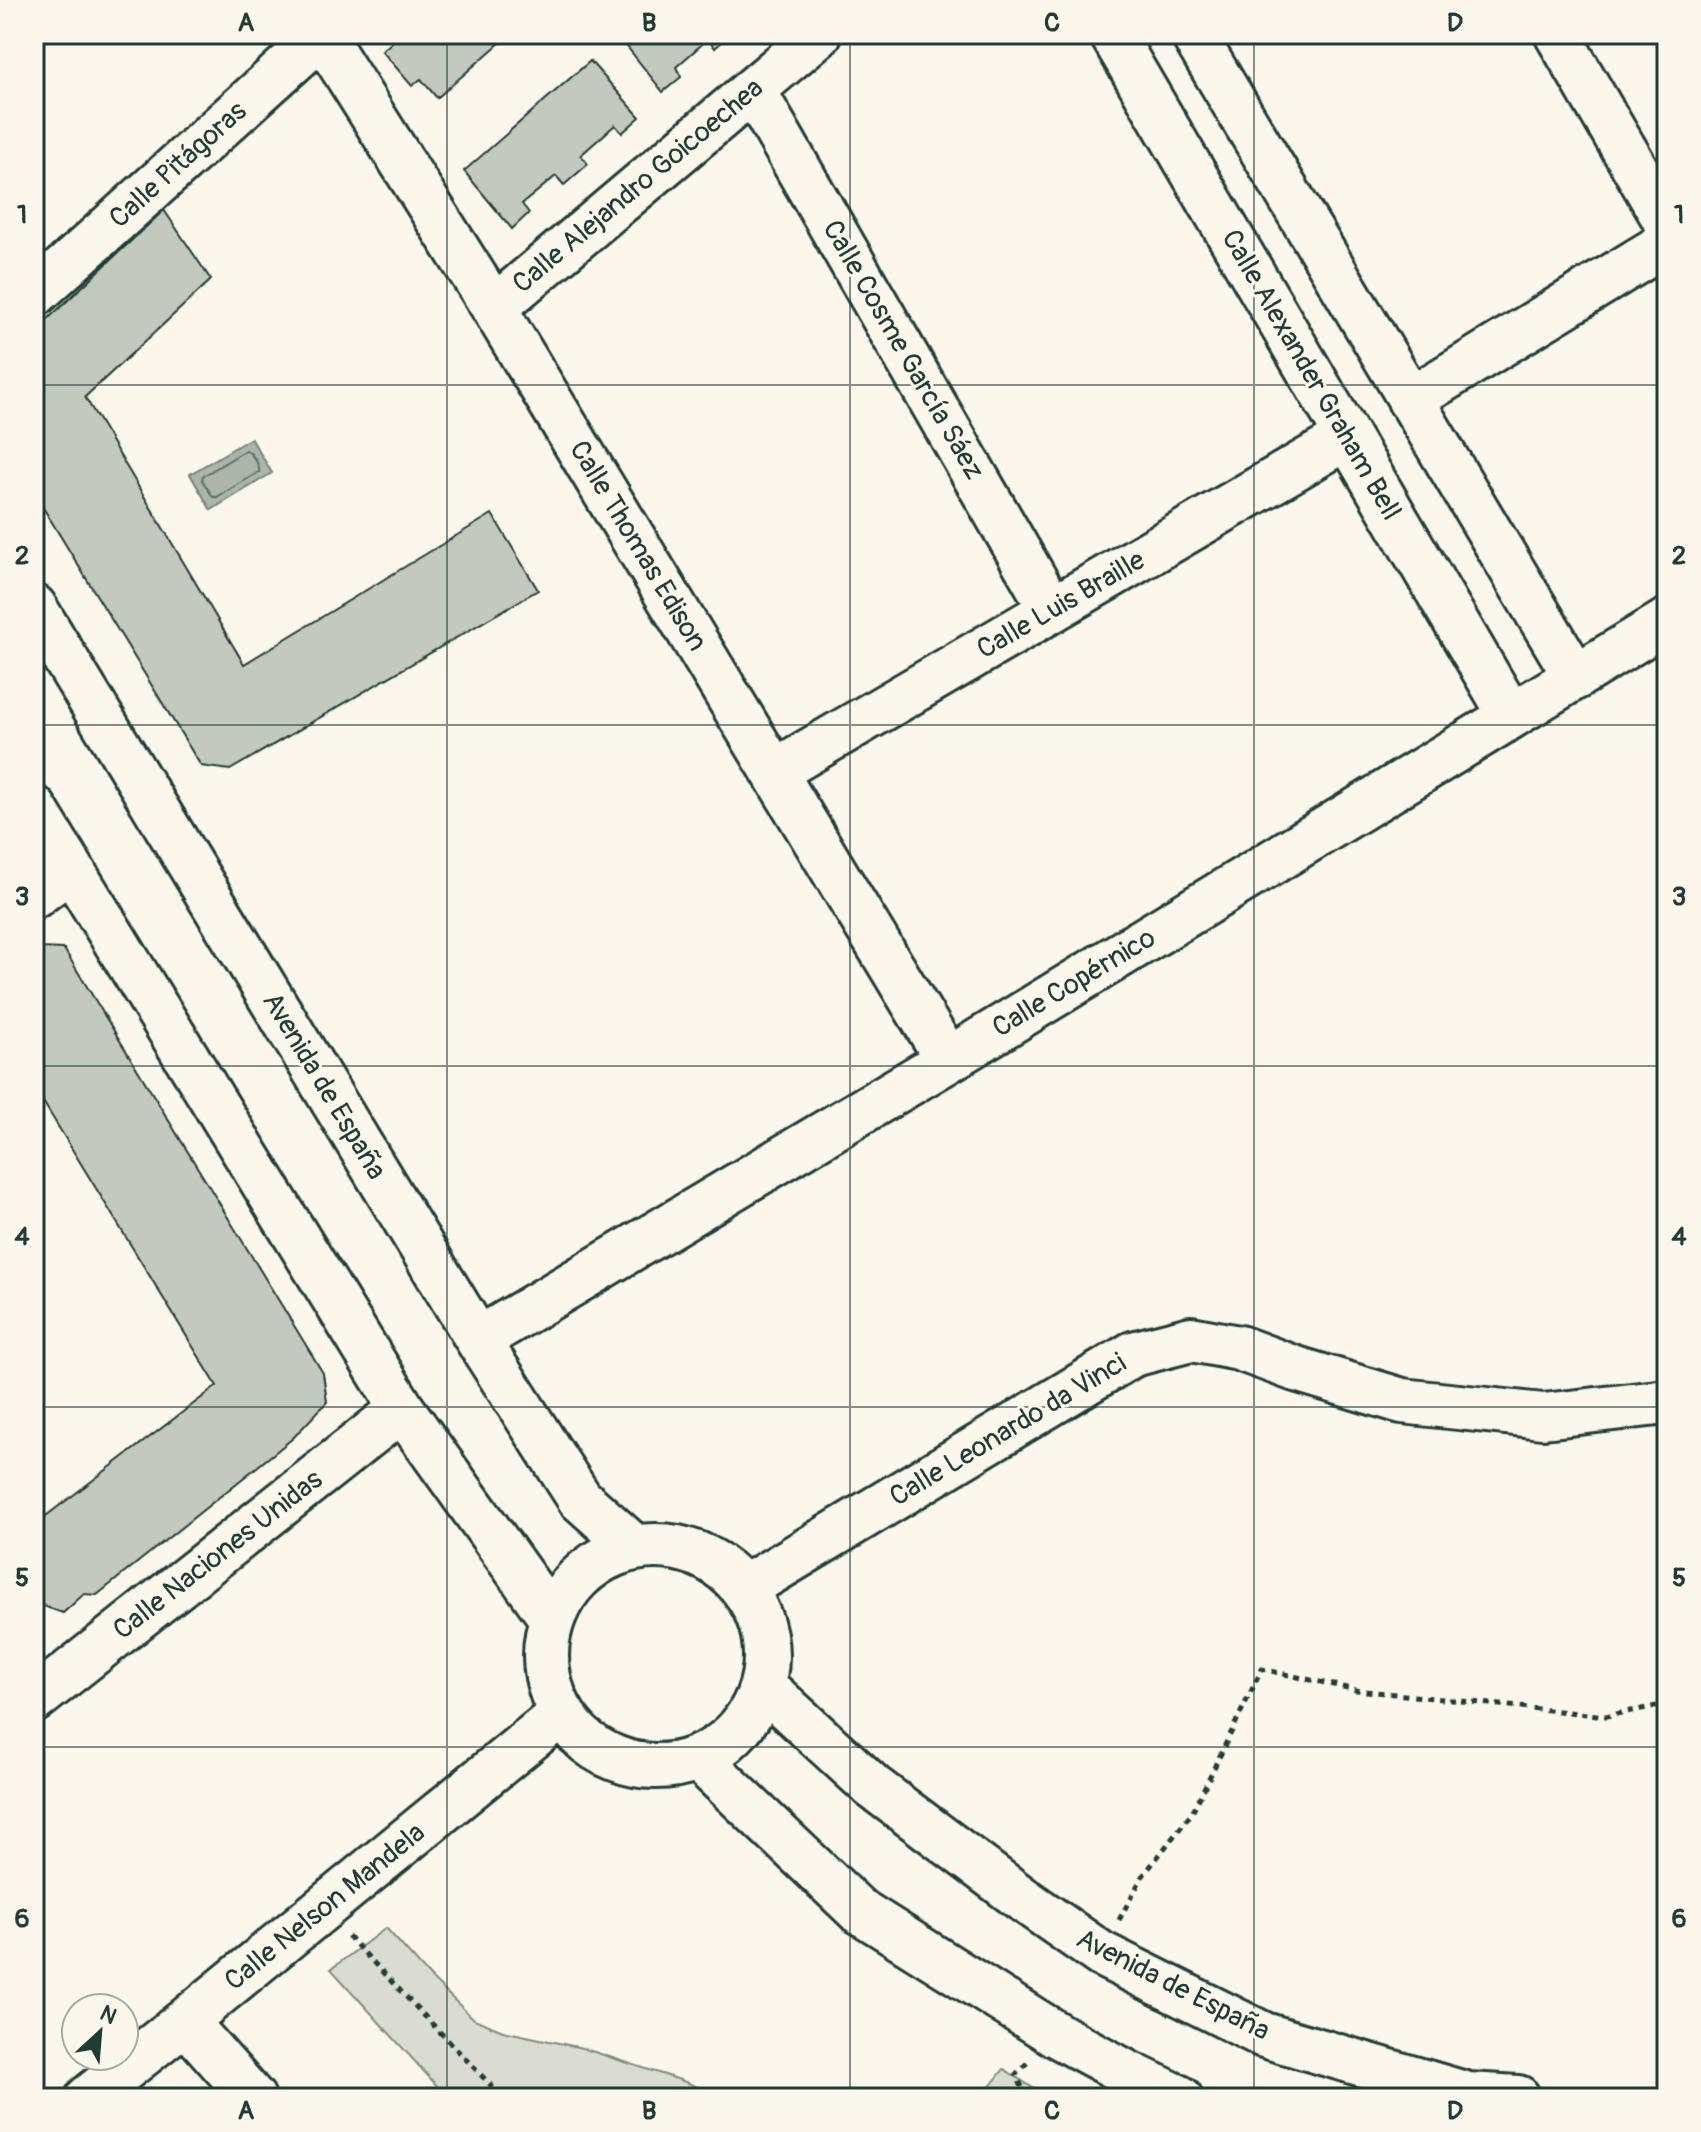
<svg xmlns="http://www.w3.org/2000/svg" width="1701" height="2132" viewBox="0 0 1701 2132" font-family="Pangolin,sans-serif">
<rect width="100%" height="100%" fill="#fbf7ec"/>
<filter id="ink" filterUnits="userSpaceOnUse"><feTurbulence type="fractalNoise" baseFrequency=".0125" numOctaves="2"/><feDisplacementMap in="SourceGraphic" scale="16" xChannelSelector="R" yChannelSelector="G"/><feConvolveMatrix kernelMatrix="1 2 1 2 8 2 1 2 1" color-interpolation-filters="sRGB"/></filter>
<g filter="url(#ink)">
<path fill="#dbdcd1" stroke="#7d8c82" stroke-width="2" d="M386,1928L431,1978L474,2019L503,2031L582,2048L680,2080L726,2098H448L331,1969Z
M1004,2069L1048,2098H981Z"/>
<path fill="#adb4aa" stroke="#74847b" stroke-width="2" d="M251,438L272,473L211,510L190,474Z"/>
<g fill="none" stroke-linecap="round" stroke-linejoin="round">
<path stroke="#586d63" stroke-width="2" d="M246,450C252,453 260,465 259,472L217,497H213L202,480L203,476Z"/>
</g>
<path fill="#c4c9be" stroke="#1f3d34" stroke-width="2" d="M401,34L408,39L415,34H510L437,98L421,79L412,86L382,51Z
M617,34H731L715,48L708,39L676,67L681,77L663,92Z
M590,61L640,117L622,133L615,125L581,155L588,164L564,185L556,176L522,204L529,213L512,229L464,171Z
M164,210L211,280L85,397L244,664L492,514L538,590L230,770L201,766L34,493V332Z
M38,948L64,949L323,1373L327,1402L293,1438L97,1595L84,1594L63,1613L43,1606L34,1592V1525L217,1386L34,1087V951Z"/>
<g fill="none" stroke-linecap="round" stroke-linejoin="round">
<g stroke="#1f3d34" stroke-width="50">
<path id="minor" d="M1112,34L1511,716
M1193,34L1576,677
M1557,34L1667,223
M322,35L494,308L948,1060
M753,90L1052,610
M34,295L323,34
M494,308L819,34
M1410,400L1667,243
M34,607L478,1340L580,1499L635,1548
M774,772L1348,437
M34,808L402,1409L552,1619
M34,896L71,868
M478,1340L948,1060L1667,621
M546 1656a110 110 0 1 1 220 0a110 110 0 1 1-220 0Z
M743,1589L1133,1354L1191,1339L1239,1348L1296,1369L1402,1401L1543,1416L1667,1402
M763,1686L873,1787L1021,1898L1101,1954L1264,2035L1468,2095L1518,2098
M34,1700L402,1409
M698,1758L858,1910L1057,2035L1129,2074L1180,2098
M185,2021L253,2098
M88,2098L185,2021L562,1713"/>
</g>
<path stroke="#1f3d34" stroke-width="5" stroke-dasharray="6 6" stroke-linecap="butt" d="M1119,1920L1142,1877L1192,1813L1262,1669L1356,1690L1606,1716L1667,1704
M348,1936L503,2098
M1027,2098L1016,2074L1029,2062"/>
<use href="#minor" stroke="#fbf7ec" stroke-width="44"/>
</g>
</g>
<path fill="none" stroke="#1f3d34" stroke-width="2" stroke-opacity="0.55" d="M447,34V2098M850,34V2098M1254,34V2098M34,385H1667M34,725H1667M34,1066H1667M34,1407H1667M34,1747H1667"/>
<g text-anchor="middle" dominant-baseline="central" stroke-width="6" stroke-linejoin="round" paint-order="stroke">
<g font-size="28" fill="#1f3d34" stroke="#fbf7ec">
<text transform="translate(178 165) rotate(-42)">Calle Pitágoras</text>
<text transform="translate(638 186) rotate(-40)">Calle Alejandro Goicoechea</text>
<text transform="translate(903 350) rotate(60)">Calle Cosme García Sáez</text>
<text transform="translate(1311 375) rotate(60)">Calle Alexander Graham Bell</text>
<text transform="translate(638 546) rotate(59)">Calle Thomas Edison</text>
<text transform="translate(1061 605) rotate(-30)">Calle Luis Braille</text>
<text transform="translate(1074 983) rotate(-31)">Calle Copérnico</text>
<text transform="translate(324 1086) rotate(59)">Avenida de España</text>
<text transform="translate(1008 1430) rotate(-31)">Calle Leonardo da Vinci</text>
<text transform="translate(218 1555) rotate(-38)">Calle Naciones Unidas</text>
<text transform="translate(325 1907) rotate(-39)">Calle Nelson Mandela</text>
<text transform="translate(1173 1985) rotate(27)">Avenida de España</text>
</g>
</g>
<rect width="1701" height="2132" fill="none" stroke="#fbf7ec" stroke-width="88"/>
<g transform="translate(100 2032) rotate(26)"><circle r="38" fill="#fbf7ec" stroke="#a3ada2" stroke-width="2"/>
<path d="M0-6L14 30L0 20L-14 30Z" fill="#1f3d34"/>
<text y="-12" font-size="22" font-weight="bold" text-anchor="middle" fill="#1f3d34">N</text>
</g>
<rect x="44" y="44" width="1613" height="2044" fill="none" stroke="#1f3d34" stroke-width="3"/>
<g font-size="26" text-anchor="middle" font-weight="bold" fill="#1f3d34">
<text x="246" y="31">A</text>
<text x="649" y="31">B</text>
<text x="1052" y="31">C</text>
<text x="1455" y="31">D</text>
<text x="22" y="223">1</text>
<text x="1679" y="223">1</text>
<text x="22" y="564">2</text>
<text x="1679" y="564">2</text>
<text x="22" y="905">3</text>
<text x="1679" y="905">3</text>
<text x="22" y="1245">4</text>
<text x="1679" y="1245">4</text>
<text x="22" y="1586">5</text>
<text x="1679" y="1586">5</text>
<text x="22" y="1927">6</text>
<text x="1679" y="1927">6</text>
<text x="246" y="2119">A</text>
<text x="649" y="2119">B</text>
<text x="1052" y="2119">C</text>
<text x="1455" y="2119">D</text>
</g>
</svg>
